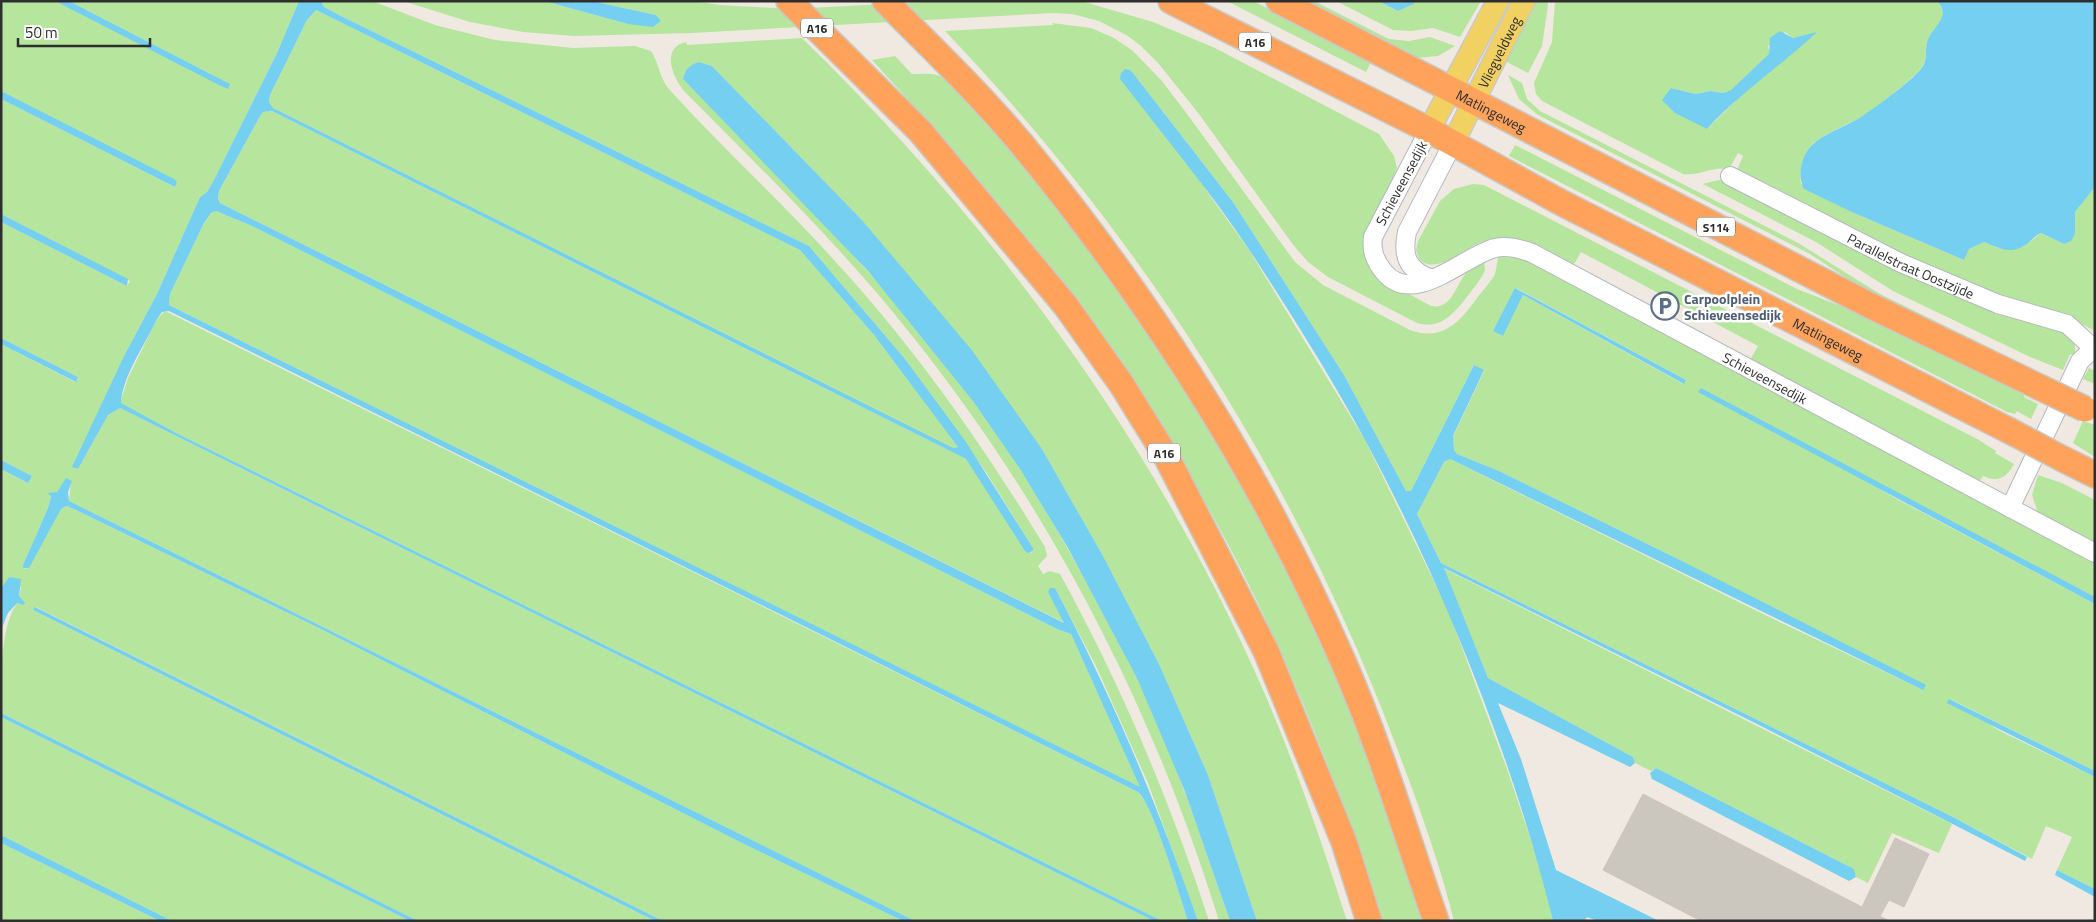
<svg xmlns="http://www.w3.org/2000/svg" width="2096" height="922" viewBox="0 0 2096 922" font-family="'Titillium Web',sans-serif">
<rect width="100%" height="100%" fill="#efe9e1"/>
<path fill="#b6e59e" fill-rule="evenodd" d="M1,1H55L230,84L69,1H299L277,53L214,180L207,192L200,197L157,294L124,356L73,467L78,469L108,415L120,408L1154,921H915L69,501L71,481L66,479L57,492L49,494L51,497L48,508L23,565L24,568L26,569L61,509L66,506L74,509L317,627L740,842L903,921H663L36,607L33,610L655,921H418L1,713C1,680 0,627 17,603L21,604L19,596L21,587L9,577L1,588V469L28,483L32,476L1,460V344L75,382L78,377L1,338V222L127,286L130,281L1,214V99L171,185L175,187L177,182L1,91Z
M321,1H372L435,25L495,40L573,48L635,46L651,51C659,63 659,76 668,88C721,147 781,201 834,260C915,348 983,445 1045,547L1047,556L1038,566L1043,574L1050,571L1060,574C1121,685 1170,800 1209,921H1198L1148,783L1096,666L1055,588L1048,592L1065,623L220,203L218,200L219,191L259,118L263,112L272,111L966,459L1031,553L1033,551V548L986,472L905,359L809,246L339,15L324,7Z
M403,1H544L628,24L656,15L592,1H693L720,5L791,9L941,1H1081L1153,22L1215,48L1379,134L1394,156L1397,168L1364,248L1365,257L1369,266L1378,277L1431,306C1453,310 1455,284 1468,271C1472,266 1479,264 1484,261L1485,270C1482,278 1475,286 1470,293C1456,311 1441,332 1415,322L1328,277L1308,262L1294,246L1199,114L1158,63L1141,46L1128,36L1099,21L1072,14L1053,13L692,33L574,36L523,32L470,22Z
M1227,1H1253L1372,60L1366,72Z
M1304,1H1314L1389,39L1409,41L1430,37L1455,46L1438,56L1417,58Z
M1336,1H1378L1398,11L1414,4L1415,1H1481L1460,37L1433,28L1411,31L1393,30Z
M1528,1H1547L1548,5L1542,46L1528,73L1507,62L1505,59Z
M1555,1H1937C1951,15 1936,24 1929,37C1924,46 1928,58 1922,67C1915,77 1875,109 1863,116C1849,124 1820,135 1810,147C1802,158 1799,171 1801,184L1854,213L1964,260L1969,249L1984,242L1998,248L2023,247L2041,233L2064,244L2075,234V212L2095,187V331L2072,319L1967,284L1922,265L1737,170L1743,156L1738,153L1729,169C1713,166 1699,176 1683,174L1542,101L1536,94L1534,83L1552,42ZM1785,32L1793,38L1801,37L1707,129L1671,88L1696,94L1710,91L1723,93L1731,90L1770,54L1768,46Z
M316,10L800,250L874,335L958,446L953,449L273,108L269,102L270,95L307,20Z
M1052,23L1091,28L1114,38L1133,51L1162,81L1190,118L1295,262L1323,285L1410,330C1442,342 1460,322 1477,298C1483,291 1489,283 1494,276C1497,270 1496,263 1499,257L1524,258L1880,446L2095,562V597L1773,428L1895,498L2095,604V771L1950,699L2000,731L2095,777V889L2057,870L2072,837L2046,826L2032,859L1953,817L1441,563L1417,514L1444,462L1450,459L1765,615L1923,690L1678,559L1499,471L1457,454L1454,450L1453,437L1484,371L1474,365L1411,491H1406L1344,375L1260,244L1233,202L1136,77L1208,193L1249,250L1365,440L1448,610L1507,769L1541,870L1553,921H1454C1439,860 1417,801 1395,743C1295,477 1141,236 945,31L1053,25ZM1516,288L1686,380L1683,384L1523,295L1503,335L1493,331Z
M802,38C991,223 1147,431 1256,674C1292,754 1320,837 1347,921H1257L1208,775L1159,664L1102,554L1042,449L861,219L712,66L699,62L684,73L683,79C784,182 888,284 974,401C1021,466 1061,535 1099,605C1112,629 1126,653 1137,677C1175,756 1201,839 1230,921H1219C1154,710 1051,510 913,337C844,249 763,171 684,91C673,78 660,48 686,42L687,45Z
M895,56L912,74C920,74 930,73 937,75C958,80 1017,158 1034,178C1211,396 1346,649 1421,921H1380C1334,765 1271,614 1189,474C1169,441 1146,409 1124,377C1103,345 1083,311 1060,280C1001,203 937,131 872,60Z
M1508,75L1522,83L1527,99L1540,111L1798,243L1880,294L2025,365L2023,369L1872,295L1810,254L1538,115L1519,99Z
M1515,145L1797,289L1874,319L2011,386L2024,394V397L2038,404L2031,419L2017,411L2015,414L2007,412L1509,156Z
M1723,179L2063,330L2075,344V355L2070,354L2063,370L2030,357L1893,291L1816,242L1703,184Z
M1473,184L1484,185L1979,440L1996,451L1995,453L2014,464C2007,477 1998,483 1983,476L1979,482L1750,360L1758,346L1581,252L1573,266C1549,257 1509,235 1485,241C1465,246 1437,277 1419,259L1416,250L1418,241L1440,201L1454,189Z
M216,211L252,226L1057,629L1071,634L1141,788L169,305L170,294L204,223L211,213Z
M165,311L1138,792C1152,802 1181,899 1188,921H1162L176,433L120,403L128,378L157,319Z
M2095,367V384L2083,379L2089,368L2093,370Z
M2083,421L2095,425V457L2073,443Z
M2038,475L2062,483L2095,500V544L2038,513L2032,495Z
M1443,568L1952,824L1939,853L1892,833L1868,883L1856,877L1854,869L1656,768L1651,771L1635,763L1633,757L1488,678Z
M1,717L410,921H172L1,835Z
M1,843L160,921H1Z"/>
<path fill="#75cff0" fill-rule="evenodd" d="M55,1H69L230,84L228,89L219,85Z
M299,1H321L324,7L339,15L809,246L905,359L966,442L1033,548V551L1028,553L1025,551L966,459L272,111L263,112L259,118L219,191L218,199L220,203L1064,623L1048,592L1050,588H1055C1112,696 1158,806 1198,921H1188C1181,899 1152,802 1138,792L169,311L162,312L157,319C146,343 122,377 121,403L176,433L1162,921H1154L120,408L108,415L78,469L72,467L124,356L157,294L200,197L207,192L214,180L277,53ZM316,10L800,250L874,335L958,447L953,448L273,108L269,102L270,95L307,20ZM216,211L252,226L1057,629L1071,634L1140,787L169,305L170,294L204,223L211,213Z
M544,1H592L656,15L661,21L653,27L628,24Z
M1378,1H1415L1414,4L1398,11Z
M1937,1H2095V187L2075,212V234L2071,241L2064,244L2041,233C2034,236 2029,244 2022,247C2009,254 1996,247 1984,242L1969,249L1964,260L1854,213L1804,189C1797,176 1801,157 1811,146C1825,132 1848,126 1864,115C1877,106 1915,79 1923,66C1928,58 1924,46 1929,37C1936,24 1951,15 1937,1Z
M1780,31L1793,38L1817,32C1781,66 1740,93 1707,129L1675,113L1662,100L1671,88L1696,94L1710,91L1723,93L1731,90L1769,54L1770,38Z
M699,62L712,66L861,219L971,349L1042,449L1102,554L1159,664L1208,775L1257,921H1230L1184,789L1137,678L1068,548L1020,469L973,401L868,271L683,79C684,70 691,64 699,62Z
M1125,69L1130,70L1136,77L1233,202L1260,244L1344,375L1406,491H1411L1474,365L1484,370L1453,436L1454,450L1457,454L1499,471L1678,559L1926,685L1923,690L1450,459L1444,462L1417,514L1441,563L1953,817L2027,857L2025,861L1759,725L1444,568L1488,678L1633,757L1635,763L1630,767L1498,703L1521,759L1556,870L1659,921H1598L1587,917L1584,921H1553C1513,758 1444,587 1365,440C1330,375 1290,312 1250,251C1210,191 1164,136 1120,79L1121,73Z
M1,91L174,179L177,182L175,187L1,99Z
M1,214L128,279L127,286L1,222Z
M1515,288L1686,380L1684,384L1523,295L1503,336L1493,331Z
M1,338L78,377L76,382L1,344Z
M1701,388L2095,597V604L1698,392Z
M1,460L32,476L28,483L1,469Z
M66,478L72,481L68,492L69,501L915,921H903L740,842L317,627L74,509L66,506L61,509L29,568H23V565L48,508L51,497L48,493L57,492Z
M9,577L21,579L19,596L25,603L23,605L17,603L8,613L1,630V588Z
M35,607L663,921H655L33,610Z
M1949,699L2095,771V777L1947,703Z
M1,713L418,921H410L1,717Z
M1656,768L1854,869L1856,877L1849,881L1652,779L1650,773Z
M1,835L172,921H160L1,843Z
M2057,870L2095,889V897L2055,875Z"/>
<path fill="#cbc7bf" stroke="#cbc5ba" d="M1643,794L1862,907L1895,838L1929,854L1904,907L1889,900L1880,916L1889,921H1701L1603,870Z"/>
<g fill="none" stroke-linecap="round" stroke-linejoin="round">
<g stroke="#b4b7c1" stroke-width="20">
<g id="minor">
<path id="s1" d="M1429,130L1373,237C1371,251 1375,261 1384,272C1414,308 1463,256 1495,248C1508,245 1521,249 1532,253L2095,553"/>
<path id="s2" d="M1730,176L1901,263L1998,304L2067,324L2093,348"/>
<path d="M1432,279C1407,270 1402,256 1407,232L1453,143"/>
<path d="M2010,508L2080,361L2095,347"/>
</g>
</g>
<g stroke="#c9c9c9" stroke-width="24">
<g id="major">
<path d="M1429,130L1498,1"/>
<path id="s3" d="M1453,143L1524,1"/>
</g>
</g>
<g stroke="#c9c9c9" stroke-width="28">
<g id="highway">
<path d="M789,1L920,131L1066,306L1122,385L1166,456L1266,651L1344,842L1369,921"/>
<path d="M885,1C933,49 981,95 1024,147C1152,303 1261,475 1342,659C1379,743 1406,834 1436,921"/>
<path id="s4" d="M1171,1L1429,130L1562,203L2010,431"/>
<path id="s5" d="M1279,1L1871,306L2033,384"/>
<path d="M2061,458L2095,475"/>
</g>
</g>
<use href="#minor" stroke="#fff" stroke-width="18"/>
<use href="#major" stroke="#f2d163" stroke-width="21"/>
<use href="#highway" stroke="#ffa35c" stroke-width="25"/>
<g stroke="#c9c9c9" stroke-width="28" stroke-linecap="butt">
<path id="highway-bridge" d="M2033,384L2085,409
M2010,431L2061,458"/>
</g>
<use href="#highway-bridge" stroke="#ffa35c" stroke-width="25"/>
</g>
<defs>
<g id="parking-ring" transform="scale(1.4375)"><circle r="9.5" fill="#fff" stroke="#5c6f8a" stroke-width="1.5"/><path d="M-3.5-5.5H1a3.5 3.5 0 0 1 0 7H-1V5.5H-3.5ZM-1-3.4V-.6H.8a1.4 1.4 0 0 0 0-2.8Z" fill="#5c6f8a"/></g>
</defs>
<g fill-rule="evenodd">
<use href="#parking-ring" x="1665" y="306"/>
</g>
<g text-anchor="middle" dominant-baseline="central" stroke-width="5" stroke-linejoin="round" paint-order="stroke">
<g fill="#fff" stroke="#6d6d6d" stroke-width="1">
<rect x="801" y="18.5" width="32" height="19" rx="4"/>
<rect x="1239" y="32.5" width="32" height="19" rx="4"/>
<rect x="1697" y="217.5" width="38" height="19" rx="4"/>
<rect x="1148" y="443.5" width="32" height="19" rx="4"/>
</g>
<g font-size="12" font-weight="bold" fill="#2e2e2e">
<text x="817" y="28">A16</text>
<text x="1255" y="42">A16</text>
<text x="1716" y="227">S114</text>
<text x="1164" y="453">A16</text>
</g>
<g font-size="14" fill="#2e2e2e" stroke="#fff">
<text stroke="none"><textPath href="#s3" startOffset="102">Vliegveldweg</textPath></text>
<text stroke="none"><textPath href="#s5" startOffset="239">Matlingeweg</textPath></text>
<text transform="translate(1401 183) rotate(-62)">Schieveensedijk</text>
<text stroke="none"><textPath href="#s2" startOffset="202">Parallelstraat Oostzijde</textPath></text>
<text stroke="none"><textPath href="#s4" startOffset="739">Matlingeweg</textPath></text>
<text stroke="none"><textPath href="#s1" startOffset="584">Schieveensedijk</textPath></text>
</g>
<g font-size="14" font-weight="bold" fill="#4e5e75" stroke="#fff" text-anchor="start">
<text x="1684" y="298">Carpoolplein<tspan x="1684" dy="16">Schieveensedijk</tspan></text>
</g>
</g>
<rect width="2096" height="922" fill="none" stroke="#2e2e2e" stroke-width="5"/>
<path d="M18 38v8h132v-8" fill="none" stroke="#2e2e2e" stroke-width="2.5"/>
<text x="25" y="38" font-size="15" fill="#2e2e2e" stroke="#ffffff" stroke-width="4" paint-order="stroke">50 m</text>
</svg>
